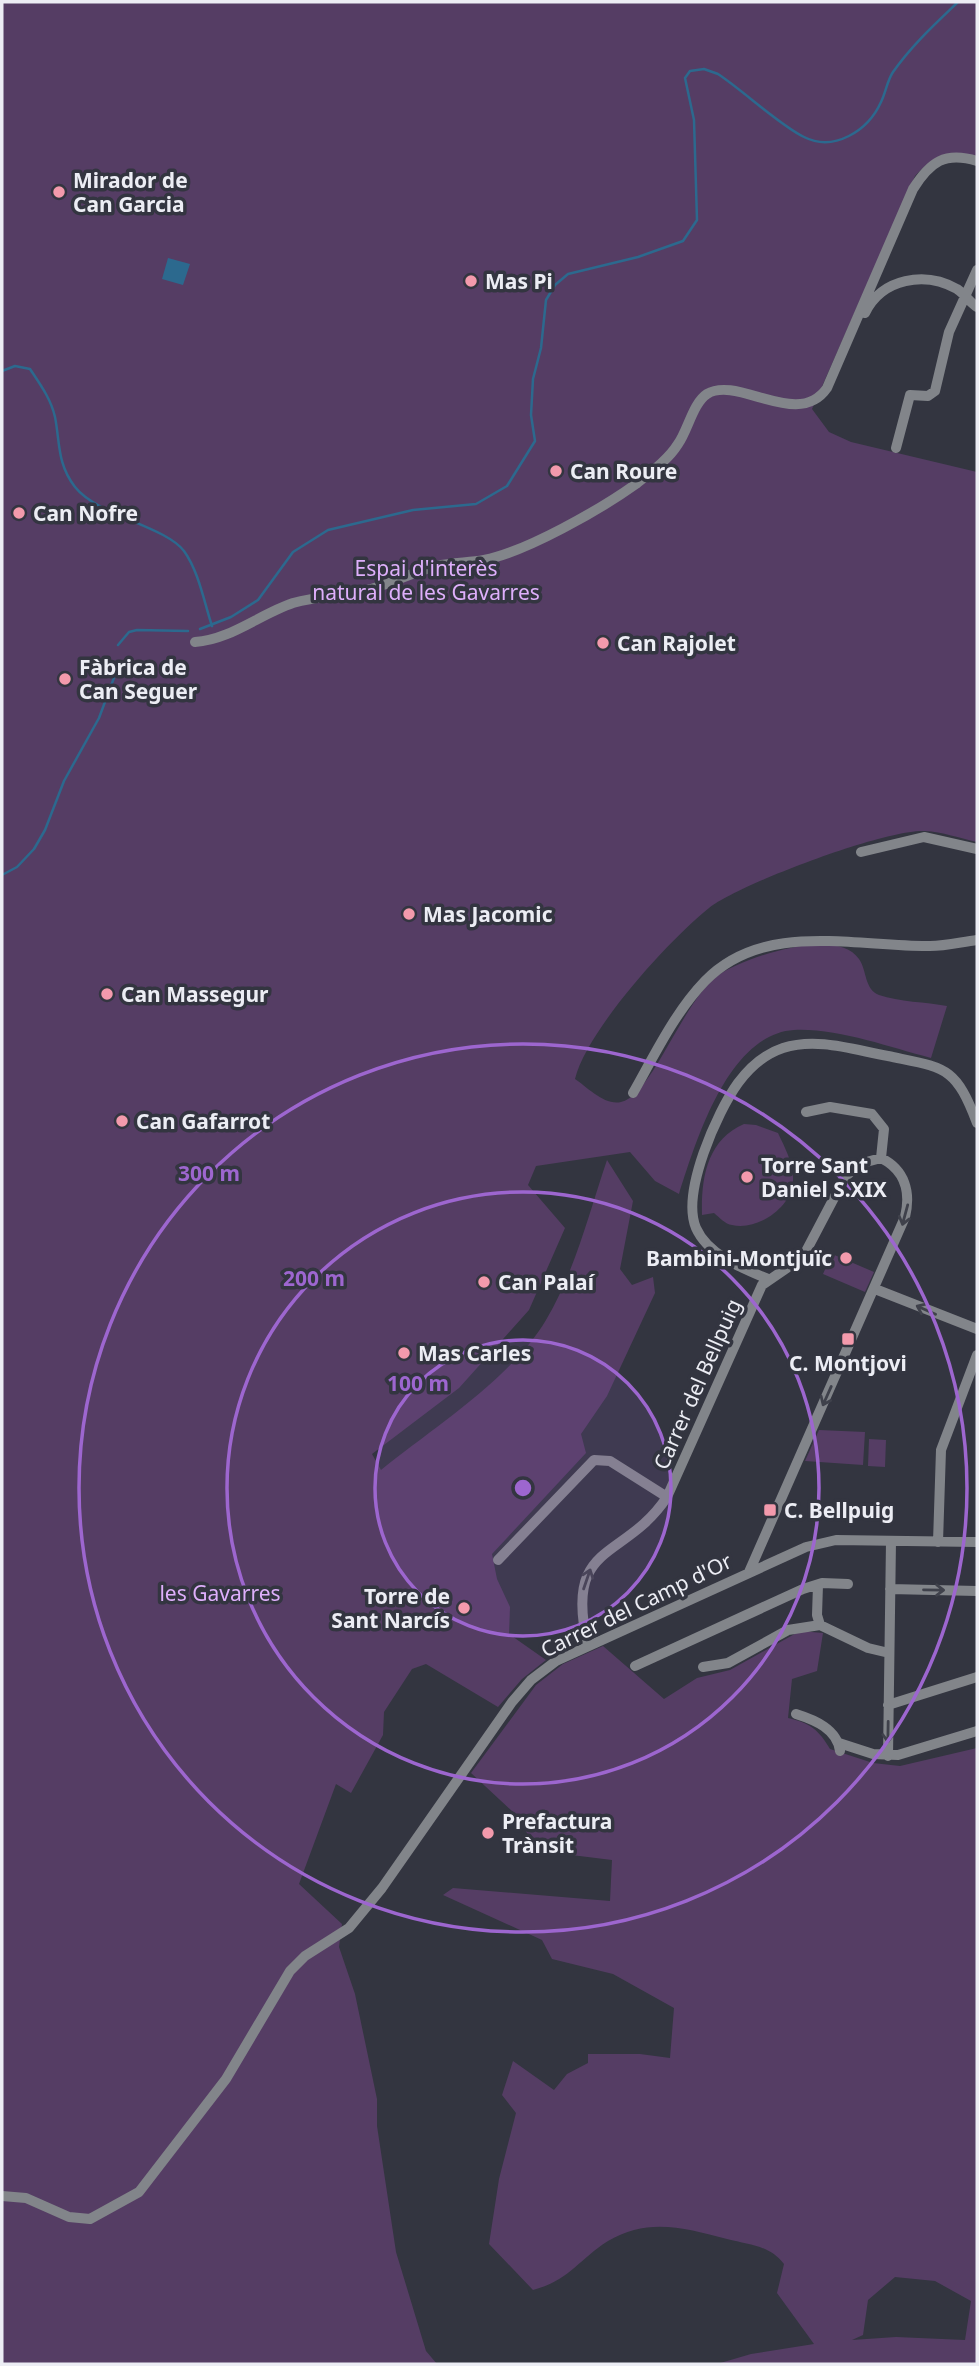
<svg xmlns="http://www.w3.org/2000/svg" width="979" height="2366" viewBox="0 0 979 2366" font-family="'Noto Sans',sans-serif">
<rect width="100%" height="100%" fill="#333540"/>
<path fill="#553d64" fill-rule="evenodd" d="M2,2H977V160C945,154 939,151 915,176L812,409L829,432L851,442L977,472V842C960,838 942,832 925,831C888,828 739,884 709,908C669,940 587,1030 575,1079C587,1087 605,1106 621,1102C653,1095 684,997 720,974C746,957 837,926 859,959C867,970 864,989 879,995C899,1002 926,1002 947,1006L931,1058C888,1047 838,1028 794,1030C728,1034 696,1141 679,1194L655,1181L630,1152L536,1166L528,1185L565,1228L529,1310L459,1388L372,1454L381,1470C434,1427 511,1379 546,1320C575,1271 589,1213 607,1160L633,1201L620,1269L632,1285L653,1277L655,1293L607,1396L581,1434L586,1453L492,1554L497,1579L510,1607L509,1634L546,1660L522,1679L498,1707L426,1664L412,1669L384,1712L383,1735L351,1793L336,1784L299,1884L342,1924L339,1947L355,1994L377,2099V2126L396,2252L426,2351L437,2364H2Z
M744,1124L756,1125L778,1133C785,1148 794,1164 793,1181C792,1207 758,1231 732,1225C725,1224 720,1218 714,1213L702,1215C701,1178 707,1140 744,1124Z
M832,1254L874,1272L865,1292L823,1274Z
M819,1430L865,1432L863,1465L805,1461Z
M869,1439L886,1440L885,1467L868,1466Z
M800,1631L823,1633L817,1671L792,1679L788,1718C810,1723 819,1730 830,1749L873,1763L900,1766L977,1748V2364H717L751,2354L814,2344L777,2293L784,2264C769,2245 750,2245 727,2239C685,2228 648,2217 608,2241C578,2260 570,2280 533,2290L489,2244L499,2179L516,2113L502,2095L513,2061L554,2090L567,2074L588,2063V2054H640L670,2058L674,2008L613,1974L552,1959L542,1940L443,1895L453,1888L610,1901L612,1860L539,1851L513,1812L471,1773L536,1685L563,1664L603,1646L664,1699L697,1678L730,1670ZM895,2277L935,2281L971,2301L965,2340L896,2337L852,2340L863,2335L868,2300Z"/>
<path fill="#2c698e" d="M168,258L190,264L183,285L162,279Z"/>
<g fill="none" stroke-linecap="round" stroke-linejoin="round">
<path stroke="#2c698e" stroke-width="2.5" d="M2,371L15,366L30,369C40,384 51,399 55,417C60,442 57,464 75,487C98,516 165,526 184,551C199,572 204,602 212,626
M200,629L231,617L258,600L293,552L328,530L413,510L476,504L507,486L535,441L531,415L533,379L541,348L546,300L555,285L568,274L638,257L683,241L697,220L694,120L685,78L690,71L704,69L718,74C745,92 778,124 804,137C834,152 868,131 881,102C886,92 887,81 893,72C912,45 935,24 958,2
M118,645L129,632L137,630L188,631
M2,875L17,867L34,849L45,830L64,781L99,718L118,667"/>
<path stroke="#82858a" stroke-width="10" d="M865,313C882,278 925,271 957,289C966,295 969,302 977,307
M896,448L910,395L928,396L935,391L949,332L977,270
M195,642C230,640 260,614 293,603C319,596 345,595 371,589C394,583 414,571 437,566C452,562 469,563 484,560C526,552 601,509 636,484C651,472 668,460 678,444C688,430 693,403 707,394C738,375 798,430 827,388L913,189C930,162 945,151 977,161
M861,852L924,837L977,849
M633,1093C654,1056 675,1012 705,981C764,920 856,947 930,946C946,946 961,942 977,940
M806,1112L830,1107L872,1114L884,1129L881,1158
M768,1279C742,1268 708,1255 696,1228C681,1193 717,1112 738,1083C749,1068 765,1054 783,1048C817,1037 854,1050 888,1056C945,1068 955,1065 977,1123
M875,1289L977,1329
M938,1542L941,1450L977,1355
M498,1560L594,1460L610,1461L667,1497
M818,1585L817,1615L820,1625
M890,1589L977,1591
M588,1646C563,1540 624,1562 667,1497L762,1285L803,1257L845,1177L859,1164L881,1158C905,1170 911,1192 905,1217L749,1572
M635,1666L803,1589L822,1583L848,1584
M703,1667L728,1663L788,1630L820,1625L868,1648L889,1653
M888,1705L977,1677
M796,1714C815,1720 837,1729 840,1751
M839,1743L873,1754L898,1755L977,1731
M888,1756L891,1541
M2,2196L26,2198L69,2217L90,2219L139,2192L226,2079L290,1971L305,1956L349,1928L382,1888L512,1702L531,1680L556,1661L806,1547L836,1540L977,1542"/>
</g>
<defs><path id="oneway-shaft" d="M-6 0H5M1.5-3L5.5 0L1.5 3" fill="none" stroke-width="1.6" stroke-linecap="round" stroke-linejoin="round" transform="scale(1.75)"/></defs>
<g stroke="#3f414b">
<use href="#oneway-shaft" transform="translate(905 1215) rotate(105)"/>
<use href="#oneway-shaft" transform="translate(926 1310) rotate(-156)"/>
<use href="#oneway-shaft" transform="translate(827 1396) rotate(114)"/>
<use href="#oneway-shaft" transform="translate(587 1579) rotate(-71)"/>
<use href="#oneway-shaft" transform="translate(934 1590) rotate(1)"/>
<use href="#oneway-shaft" transform="translate(888 1732) rotate(91)"/>
</g>
<circle cx="523" cy="1488" r="148" fill="#9d66cf" fill-opacity=".12"/>
<g fill="none" stroke="#9d66cf" stroke-width="3.5">
<circle cx="523" cy="1488" r="148"/>
<circle cx="523" cy="1488" r="296"/>
<circle cx="523" cy="1488" r="444"/>
</g>
<g fill="#f39aac" stroke="#333540" stroke-width="2.5">
<circle cx="59" cy="192" r="7"/>
<circle cx="471" cy="281" r="7"/>
<circle cx="556" cy="471" r="7"/>
<circle cx="19" cy="513" r="7"/>
<circle cx="603" cy="643" r="7"/>
<circle cx="65" cy="679" r="7"/>
<circle cx="409" cy="914" r="7"/>
<circle cx="107" cy="994" r="7"/>
<circle cx="122" cy="1121" r="7"/>
<circle cx="747" cy="1177" r="7"/>
<circle cx="846" cy="1258" r="7"/>
<circle cx="484" cy="1282" r="7"/>
<rect x="841" y="1332" width="14" height="14" rx="3.5"/>
<circle cx="404" cy="1353" r="7"/>
<rect x="763" y="1503" width="14" height="14" rx="3.5"/>
<circle cx="464" cy="1608" r="7"/>
<circle cx="488" cy="1833" r="7"/>
</g>
<g text-anchor="middle" dominant-baseline="central" stroke-width="7" stroke-linejoin="round" paint-order="stroke">
<g font-size="21" font-weight="bold" fill="#ecedf4" stroke="#333540" text-anchor="start">
<text x="73" y="180">Mirador de<tspan x="73" dy="24">Can Garcia</tspan></text>
<text x="485" y="281">Mas Pi</text>
<text x="570" y="471">Can Roure</text>
<text x="33" y="513">Can Nofre</text>
<text x="617" y="643">Can Rajolet</text>
<text x="79" y="667">Fàbrica de<tspan x="79" dy="24">Can Seguer</tspan></text>
<text x="423" y="914">Mas Jacomic</text>
<text x="121" y="994">Can Massegur</text>
<text x="136" y="1121">Can Gafarrot</text>
<text x="761" y="1165">Torre Sant<tspan x="761" dy="24">Daniel S.XIX</tspan></text>
<text x="832" y="1258" text-anchor="end">Bambini-Montjuïc</text>
<text x="498" y="1282">Can Palaí</text>
<text x="418" y="1353">Mas Carles</text>
<text x="848" y="1363" text-anchor="middle">C. Montjovi</text>
<text x="784" y="1510">C. Bellpuig</text>
<text x="450" y="1596" text-anchor="end">Torre de<tspan x="450" dy="24">Sant Narcís</tspan></text>
<text x="502" y="1821">Prefactura<tspan x="502" dy="24">Trànsit</tspan></text>
</g>
<g font-size="21" fill="#deaffb" stroke="#333540">
<text x="426" y="568">Espai d'interès<tspan x="426" dy="24">natural de les Gavarres</tspan></text>
<text x="220" y="1593">les Gavarres</text>
</g>
<g font-size="21" fill="#ecedf4" stroke="#333540">
<text transform="translate(697 1384) rotate(-66)">Carrer del Bellpuig</text>
<text transform="translate(636 1605) rotate(-26)">Carrer del Camp d'Or</text>
</g>
</g>
<circle cx="523" cy="1488" r="10" fill="#9d66cf" stroke="#333540" stroke-width="3.5"/>
<g font-size="21" text-anchor="middle" font-weight="bold" fill="#9d66cf" stroke="#333540" stroke-width="7" stroke-linejoin="round" paint-order="stroke">
<text x="209" y="1181">300 m</text>
<text x="314" y="1286">200 m</text>
<text x="418" y="1391">100 m</text>
</g>
<rect width="979" height="2366" fill="none" stroke="#ecedf4" stroke-width="7"/>
</svg>
